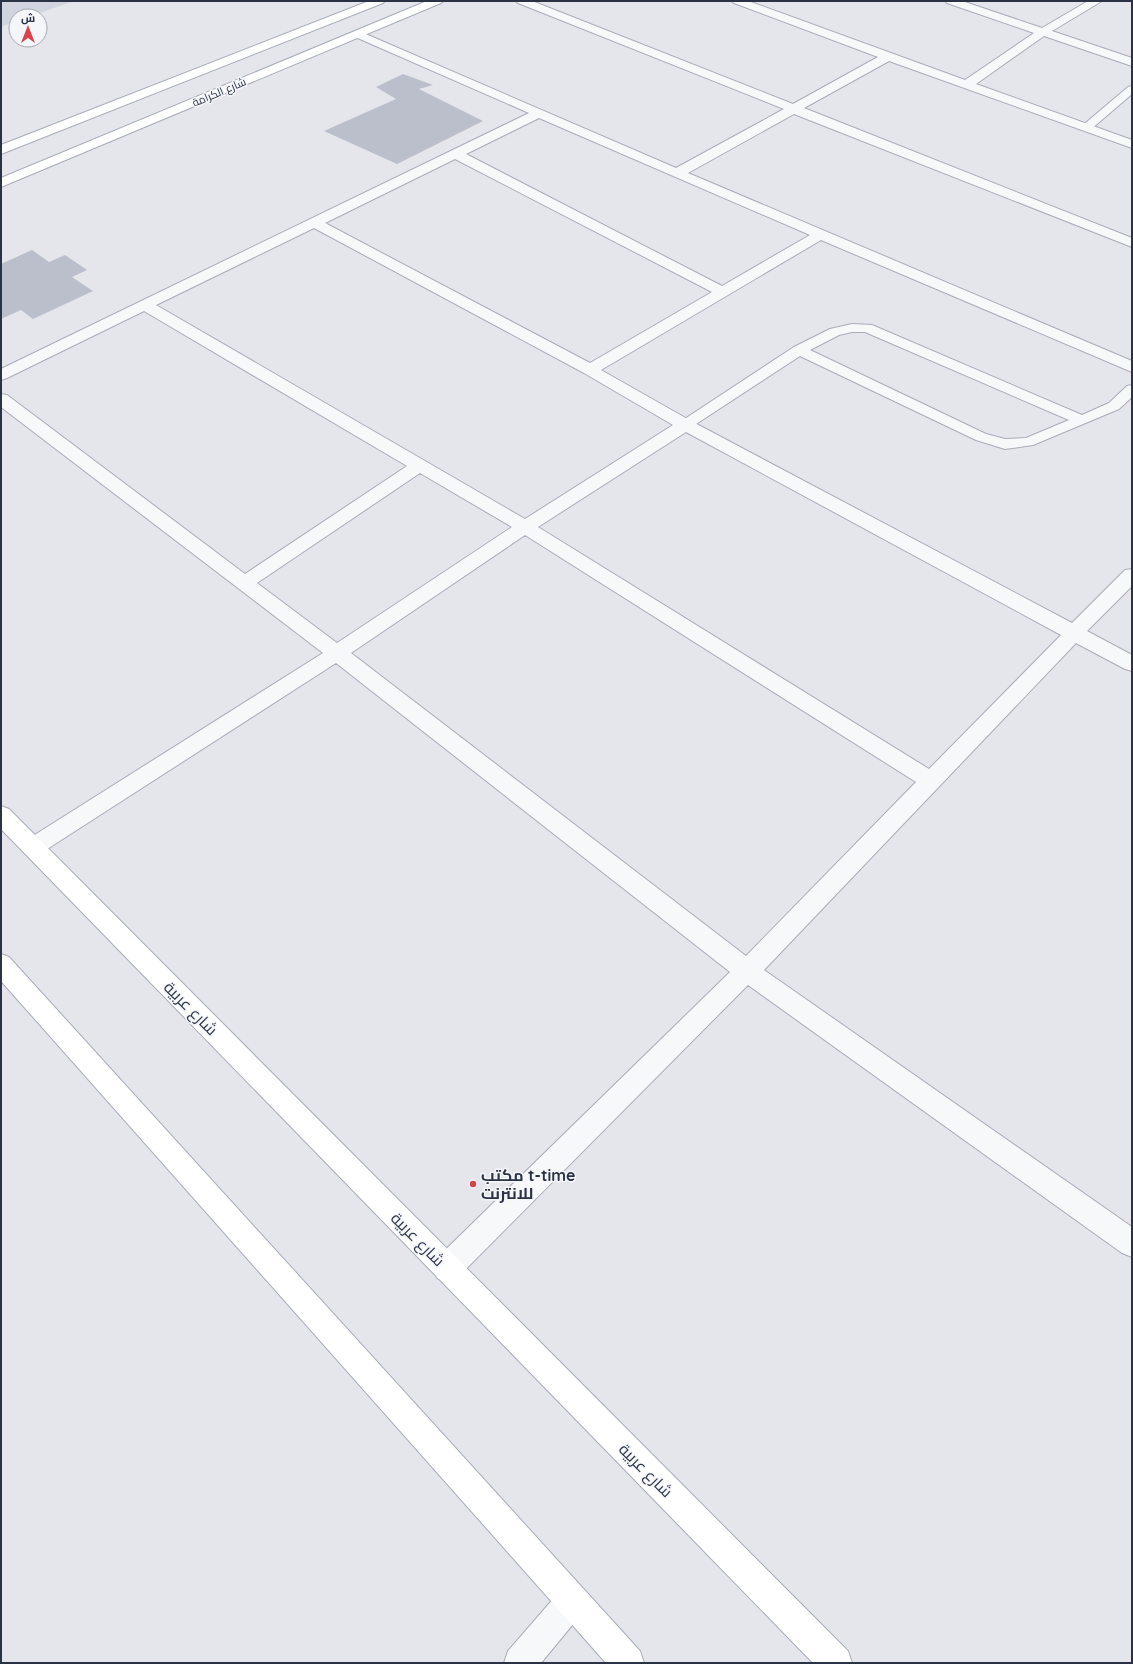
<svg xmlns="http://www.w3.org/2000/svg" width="1133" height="1664" viewBox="0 0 1133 1664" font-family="Quicksand,Cairo,sans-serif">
<rect width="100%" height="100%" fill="#e4e6ec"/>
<path fill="#d1d5df" d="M1,1H74L31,16H16V21L1,27Z"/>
<path fill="#babfcb" d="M403,74L433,85L419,89L483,121L397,164L324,131L396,99L376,87Z
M32,250L49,262L65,255L87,270L72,277L93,291L33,319L21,310L1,319V264Z"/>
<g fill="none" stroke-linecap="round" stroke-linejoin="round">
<g stroke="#a8acb7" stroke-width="2">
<path id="lane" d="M1132,86V94L1090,130H1082L1080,128L1082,126L1128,87Z
M852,324L872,325L1082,415L1109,403L1127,386L1132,385V397L1119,409L1033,445L1005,449L976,440L800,356L690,428L685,429L680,428L678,425L680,422L794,347L830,329ZM852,332H865L1069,420L1026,438L1005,439L986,434L810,350L839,335Z"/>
</g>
<g stroke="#a8acb7" stroke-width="2">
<path id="street" d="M516,1H532L793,104L878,57L734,3L732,1H748L965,80L1034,33L947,3L945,1H962L1042,28L1088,1H1102L1052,31L1132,58V66L1044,36L976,84L1132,140V148L889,61L804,108L1132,238V247L794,114L688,173L1132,361V372L821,240L601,370L691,421L1072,623L1125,570L1132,569V586L1087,631L1132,655V671L1125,669L1076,643L764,970L1132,1227V1257L1122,1253L748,985L457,1278L447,1282L437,1278L433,1268L437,1258L730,972L336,663L41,853L33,856L25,853L22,847L25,841L323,653L1,407V394L7,395L245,574L407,466L144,311L7,378L1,380V369L529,113L353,36L351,34L353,32H361L676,168L784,109L518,3ZM539,118L810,235L722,286L466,154ZM455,159L712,292L590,363L325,223ZM314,228L584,373L673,425L525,519L156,305ZM686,432L1061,635L929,769L538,527ZM420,473L512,527L337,643L257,583ZM525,535L916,782L746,956L351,653Z
M572,1585L583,1590L588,1601L583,1612L541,1663H504L508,1651L561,1590Z"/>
</g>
<g stroke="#a8acb7" stroke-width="2">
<path id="secondary" d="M369,1H385L383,3L1,154V145Z
M427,1H443L441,3L1,187V178Z
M1,806L9,809L848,1651L852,1663H813L1,829Z
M1,954L9,957L640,1651L644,1663H606L1,981Z"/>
</g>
<use href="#lane" fill="#f7f8fa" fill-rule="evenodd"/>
<use href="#street" fill="#f7f8fa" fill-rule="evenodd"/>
<use href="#secondary" fill="#fff" fill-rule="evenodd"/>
</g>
<circle fill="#d8424d" stroke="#f4f6f9" stroke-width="1.5" cx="473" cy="1184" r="4"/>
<g text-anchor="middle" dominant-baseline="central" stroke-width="3" stroke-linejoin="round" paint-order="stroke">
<g font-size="11" fill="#2a3246" stroke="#f4f6f9">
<text transform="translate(219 92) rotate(-23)">شارع الكرامة</text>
</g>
<g font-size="16" fill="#2a3246" stroke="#f4f6f9">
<text transform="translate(191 1008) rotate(45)">شارع عربية</text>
<text transform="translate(418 1239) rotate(45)">شارع عربية</text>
<text transform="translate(646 1470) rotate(45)">شارع عربية</text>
</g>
<g font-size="16" font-weight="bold" fill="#2a3246" stroke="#f4f6f9" text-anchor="start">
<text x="481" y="1175">مكتب t-time<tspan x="481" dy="18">للانترنت</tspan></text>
</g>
</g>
<rect width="1133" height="1664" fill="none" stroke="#2a3246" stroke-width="4"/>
<g transform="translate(28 28)"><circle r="19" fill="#f4f6f9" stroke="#a3a8b1"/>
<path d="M0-3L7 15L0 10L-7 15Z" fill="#d8424d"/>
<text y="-6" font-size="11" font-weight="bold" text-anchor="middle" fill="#2a3246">ش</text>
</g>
</svg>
